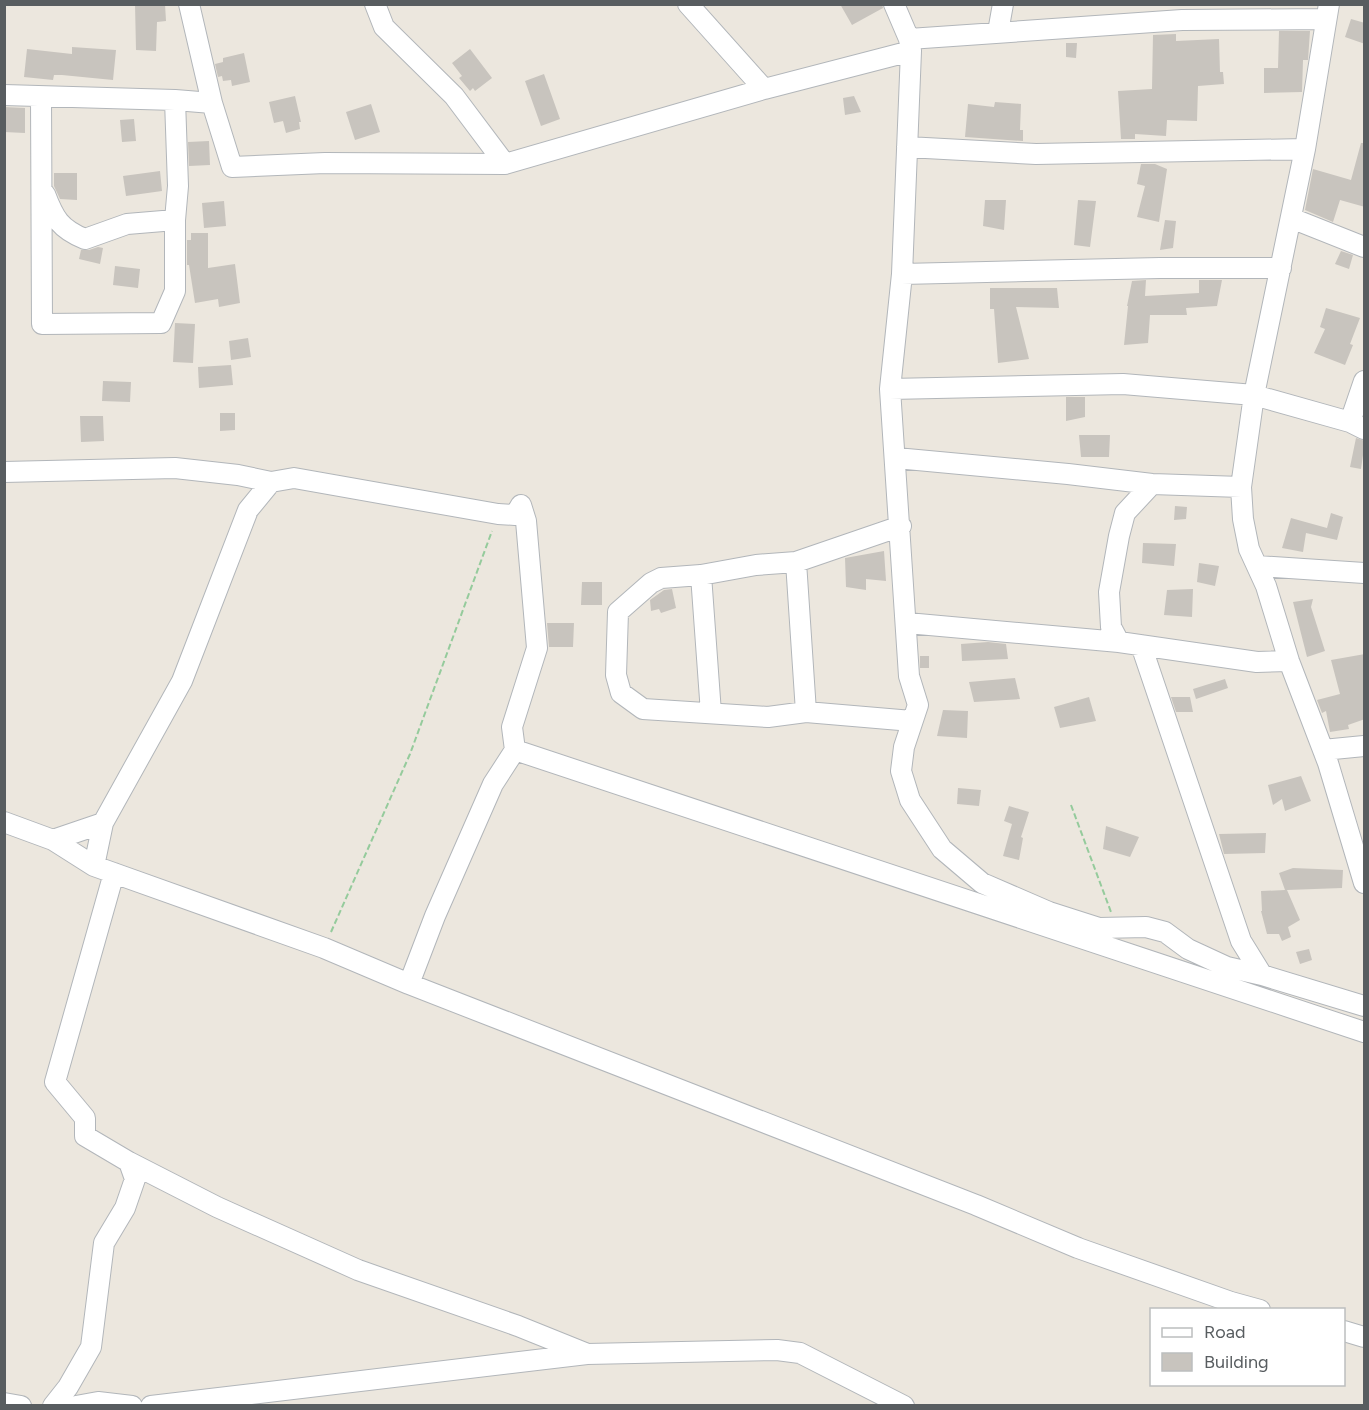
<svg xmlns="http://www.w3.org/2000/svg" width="1369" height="1410" viewBox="0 0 1369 1410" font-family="Figtree,sans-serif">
<rect width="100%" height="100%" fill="#ece7de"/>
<path fill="#c8c4be" d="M135,4H165L166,21L157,22L156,51L136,50Z
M840,4H882L883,8L852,25Z
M1351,19L1365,23V44L1345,37Z
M1279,31H1310L1308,60H1303L1302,92L1264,93V68H1278Z
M1176,34V41L1219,39L1220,72H1223L1224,84L1198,86L1197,121L1167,120L1166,136L1135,134V139H1121L1118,91L1152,89L1153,35Z
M1066,43H1077L1076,58L1066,57Z
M72,47L116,50L113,80L62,75H54L53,80L24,77L27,49L72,54Z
M470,49L492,78L475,91L473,88L470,91L459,78L462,76L452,63Z
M244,53L250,82L232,86L231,80L223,81L222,76L218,77L215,64L223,62V58Z
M544,74L560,119L541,126L525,81Z
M295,96L301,122H299L300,129L286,133L283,121L274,123L269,102Z
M854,96L861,112L845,115L843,98Z
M995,102L1021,104L1020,130H1023V141L965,137L968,104L994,107Z
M371,104L380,132L355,140L346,112Z
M4,107L25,108V133L4,132Z
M134,119L136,141L122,142L120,120Z
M209,141L210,165L189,166L188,142Z
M1361,143H1365V207L1340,200L1333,222L1305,210L1313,169L1351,180Z
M1141,164H1155L1167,169L1159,222L1137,217L1145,186L1137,184Z
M160,171L162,191L126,196L123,176Z
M54,173H77V200L60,199L54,186Z
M985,200H1006L1004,230L983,226Z
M1078,200L1096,201L1090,247L1074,245Z
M224,201L226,226L204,228L202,203Z
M1165,220L1176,221L1173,248L1160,250Z
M191,233H208V268L235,264L240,303L219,307L218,299L195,303L189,265H187V240H191Z
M98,247L103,248L100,264L79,259L81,250H89Z
M1341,251L1353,255L1349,269L1335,264Z
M115,266L140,269L138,288L113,285Z
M1146,280L1145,296L1199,293V280H1222L1217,306L1186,308L1187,315H1150L1148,343L1124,345L1128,306H1127L1132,281Z
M990,288H1057L1059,308L1016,307L1029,359L998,363L994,309H990Z
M1326,308L1360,318L1350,344L1353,345L1345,365L1314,353L1325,329L1320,327Z
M175,323L195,324L193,363L173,362Z
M248,338L251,357L231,360L229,341Z
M231,365L233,385L199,388L198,367Z
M103,381L131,382L130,402L102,401Z
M1066,397H1085V417L1066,421Z
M220,413H235V430L220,431Z
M80,416H103L104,441L81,442Z
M1079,435H1110L1109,457H1081Z
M1356,438L1365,441L1361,469L1350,467Z
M1175,506L1187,507L1186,519L1174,520Z
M1331,513L1343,517L1337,540L1306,533L1303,552L1282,548L1291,518L1327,528Z
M1143,543L1176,544L1174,566L1142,563Z
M884,551L886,581L866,579V590L846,587L845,558Z
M1199,563L1219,566L1215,586L1197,582Z
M582,582H602V605H581Z
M672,589L676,608L661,613L659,609L651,611L650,600L664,590Z
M1193,589L1192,617L1164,615L1167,590Z
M1313,599L1311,607L1325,651L1307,657L1293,602Z
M547,623H574L573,647H549Z
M988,642L1006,644L1008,659L962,661L961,644Z
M1365,654V719L1348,725L1349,729L1330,732L1326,711L1322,713L1317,700L1340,694L1331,660Z
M920,656H929V668H920Z
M1015,678L1020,699L974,702L969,682Z
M1225,679L1228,688L1196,699L1193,689Z
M1089,697L1096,721L1060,728L1054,707Z
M1171,697H1190L1193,712H1176Z
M943,710L968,711L967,738L937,736Z
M1301,776L1311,801L1285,811L1282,799L1273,805L1268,785Z
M958,788L981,790L979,806L957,804Z
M1009,806L1029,812L1021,837L1023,838L1019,860L1003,856L1012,824L1004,821Z
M1106,826L1139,837L1130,857L1103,849Z
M1266,833L1265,853L1224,854L1219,834Z
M1293,868L1343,870L1342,888L1287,890L1300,920L1288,927L1291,937L1282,941L1279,934H1267L1261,911H1262L1261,891L1285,890L1279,873Z
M1309,949L1312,960L1300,964L1296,952Z"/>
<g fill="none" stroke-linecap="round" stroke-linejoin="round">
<g stroke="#b2b6ba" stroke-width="22">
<path id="minor" d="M189,4L212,103L232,167L325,163L505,164L764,89L911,51
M375,4L384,27L454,96L505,164
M688,4L764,89
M894,4L909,39L911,51L902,274L890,389L909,676L918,705L904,747L901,771L910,800L942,849L982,883L1049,912L1099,928L1146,927L1165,932L1188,949L1227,967L1262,975L1364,1006
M1329,4L1305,149L1254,395L1241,487L1243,519L1249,549L1266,586L1289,661L1328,763L1364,883
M998,32L1003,4
M909,39L1182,20L1326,19
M4,95L175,100L212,103
M41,97L42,324L161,323L175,291V220L178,186L175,100
M907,147L1036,154L1305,149
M45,194C54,218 60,229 85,239L127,224L175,220
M1291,218L1364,247
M902,274L1160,268H1281
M890,389L1123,384L1254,395L1350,422L1364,429
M1350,422L1364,381
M896,458L1068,474L1152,484L1241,487
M4,472L175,468L238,475L271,482
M901,526L796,562L756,565L701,575L661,578L651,583L618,612L616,675L621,693L643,709L768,717L806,712L912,721
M796,562L806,712
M1257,566L1364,573
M701,575L711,713
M907,623L1119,642L1257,662L1289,661
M1119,642L1111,627L1109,592L1119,536L1125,513L1152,484
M1141,645L1241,941L1262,975
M1323,750L1364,746
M4,822L53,840L94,866L324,948L409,984L976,1205L1078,1248L1231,1302L1260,1310
M53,840L103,823
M94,866L103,823L182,681L248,510L271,482L294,478L498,514L515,515L521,505L526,521L537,648L512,727L515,750L1364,1032
M409,984L435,916L493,784L515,750
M129,1162L217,1207L358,1270L518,1326L585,1353
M1344,1331L1364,1337
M4,1403L21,1406
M53,1406L68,1387L91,1347L104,1243L125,1208L135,1179L129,1162L85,1136V1118L55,1082L114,873
M76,1406L98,1402L132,1406
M151,1406L587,1354L777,1350L800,1353L904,1406"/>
</g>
<path stroke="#95cb9c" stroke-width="2" stroke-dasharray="6 3" stroke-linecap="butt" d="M1071,805L1111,912
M331,932L410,754L492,531"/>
<use href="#minor" stroke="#fff" stroke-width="20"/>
</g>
<rect width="1369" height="1410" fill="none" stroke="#585d60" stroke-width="12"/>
<rect x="1150" y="1308" width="195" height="78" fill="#ffffff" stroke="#bcbebf" stroke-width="1.5"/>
<rect x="1162" y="1328" width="30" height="9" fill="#ffffff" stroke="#bcbebf" stroke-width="1.5"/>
<text x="1204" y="1338" font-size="18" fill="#585d60">Road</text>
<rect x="1162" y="1353" width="30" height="18" fill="#c8c4be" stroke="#bcbebf" stroke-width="1.5"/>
<text x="1204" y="1368" font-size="18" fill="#585d60">Building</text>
</svg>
